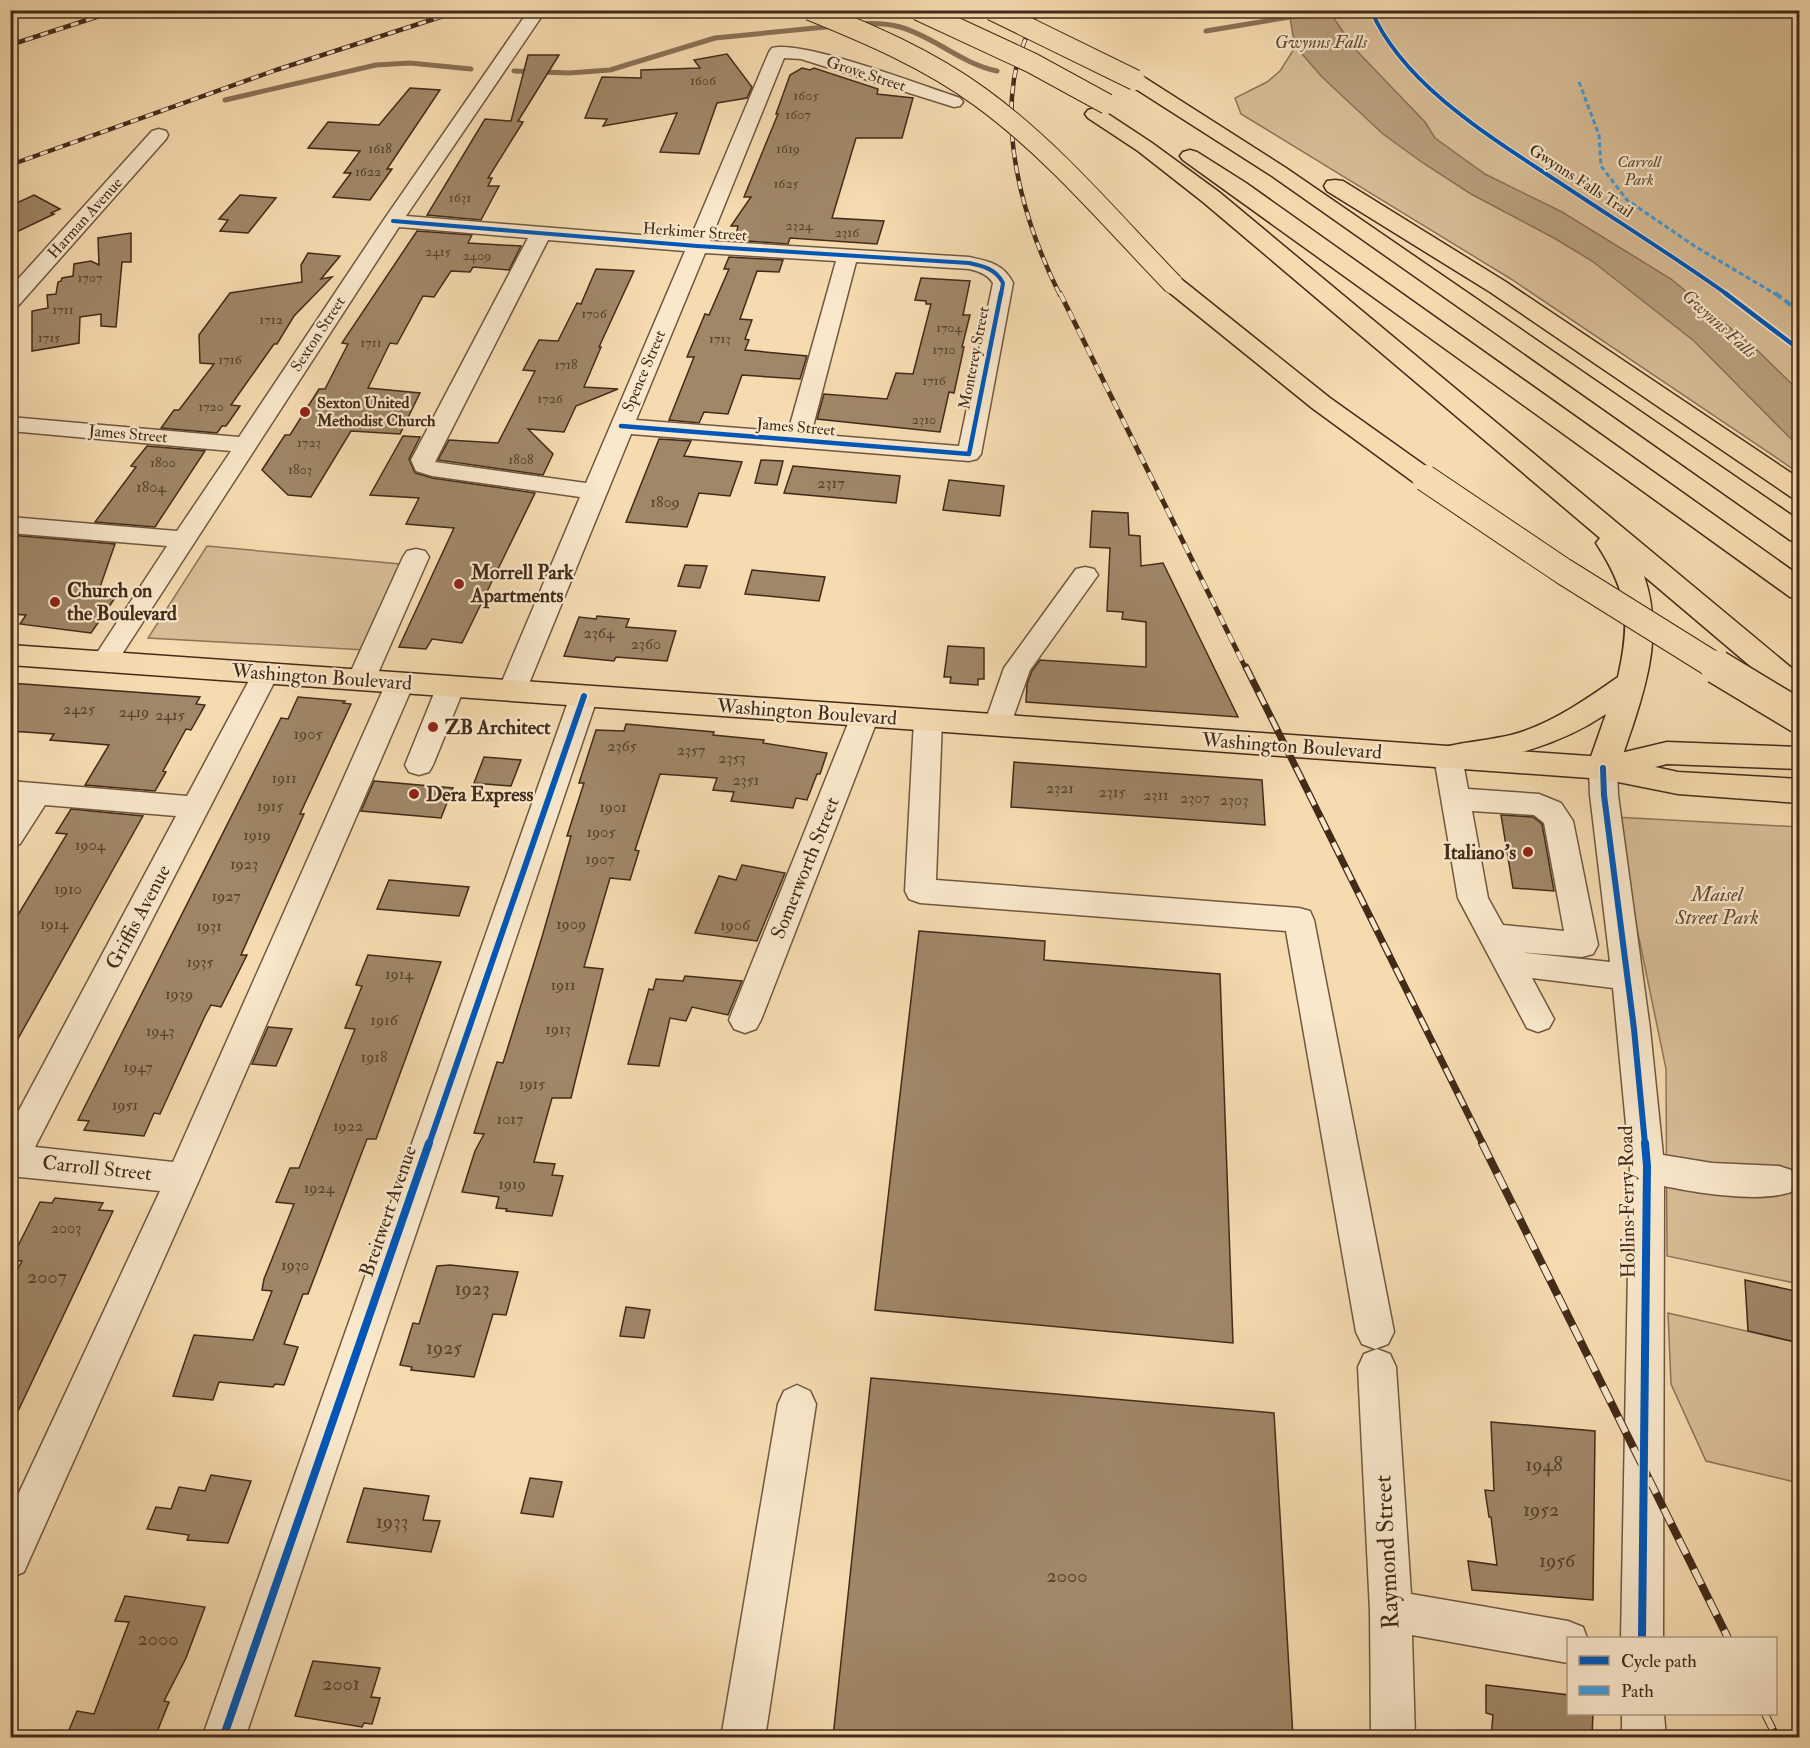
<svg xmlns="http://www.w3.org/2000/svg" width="1810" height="1748" viewBox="0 0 1810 1748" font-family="'IM FELL Double Pica',serif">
<rect width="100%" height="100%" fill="#f6dbb0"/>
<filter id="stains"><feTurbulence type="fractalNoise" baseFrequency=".00333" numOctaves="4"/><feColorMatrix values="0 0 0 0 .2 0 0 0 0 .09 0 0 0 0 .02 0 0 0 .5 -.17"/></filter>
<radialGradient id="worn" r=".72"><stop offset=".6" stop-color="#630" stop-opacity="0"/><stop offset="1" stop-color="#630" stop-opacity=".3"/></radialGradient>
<path fill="#d8bd96" stroke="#8e7458" stroke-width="1.5" d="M1067,10L1799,11V473L1511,279L1241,114L1235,98L1267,82L1280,71L1308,27L1305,12L1063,16Z
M207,546L400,564L366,650L148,638Z
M1614,817L1799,827V1284L1667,1256L1666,1069Z
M1668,1313L1799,1343V1483L1706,1461L1671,1384Z"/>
<path fill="#b99f7d" stroke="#8a7155" stroke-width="1.5" d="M1289,11H1329L1354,48L1425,122L1435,138L1485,174L1562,212L1671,279L1757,350L1799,391V447L1694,341L1592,261L1554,238L1471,194L1423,163L1383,134L1322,77L1303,55L1293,36Z"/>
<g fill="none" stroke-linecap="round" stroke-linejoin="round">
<path stroke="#8a7155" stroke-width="5" d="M858,24C872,23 886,23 900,27C935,37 960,63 997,71
M1206,31L1302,15
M514,71L569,73L610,70L715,38L836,26
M225,100L376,65L410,63L471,69"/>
</g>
<path fill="#a08768" stroke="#432b19" stroke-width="1.5" d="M727,54L752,87L747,98L717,103L699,154L660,152L677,113L603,126L607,119L585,118L602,77L641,78V70L700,68L694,60Z
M528,55H559L518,121L523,122L488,178H492L488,186H499L481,220L427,215L485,119L511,121Z
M802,68L810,70L814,68L878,89L877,94L913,98L902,138H856L832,218L884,221L877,244L790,238L788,244L735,240L738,226H731L751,197H744L778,114H776L790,75Z
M410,88L440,90L387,169H392L370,200L333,197L351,173H344L360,151L308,148L328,122L379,125Z
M34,195L60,209L51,213L54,214L10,235V206Z
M240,195L276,198L248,233L220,231L228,220L219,219Z
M417,231L472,235L468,243L521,246L509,270L473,267L470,272L451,271L434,297L423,296L397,344L390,343L368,388L420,393L400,434L351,431L311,497L288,495L262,470L285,435H290L319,389H325L348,344L342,343Z
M131,233V262H122L116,327L101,326V314L80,317L79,343L32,351V311L48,308L47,295L56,294L58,282L61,281L62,278L73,276L74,264L91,261L99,265L98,238Z
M308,253L340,256L321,279L332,277L294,316L277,344H274L231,405L240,406L226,426H222L217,433L161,428L174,410H179L214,364L200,363L199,335L230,293L302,282L301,265Z
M729,257L783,260L779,272L757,271L740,319L752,320L745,339L749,340L745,350L807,356L800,379L742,375L728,414L704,412L699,423L669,420L694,357H687L705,314L709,315L729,269H724Z
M596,269L634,271L599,347H601L584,387L618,389L576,406L564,432L528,429L553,454L543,475L438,460L449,440L498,443L535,371L523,370L539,340L558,341L577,303L581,304Z
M921,278L970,281L963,315H970L962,347H964L954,393L949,392L940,432L817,419L824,394L887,399L896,373L913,374L931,304H926V301L915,300Z
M403,436L420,437L409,459L415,473L432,478L535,493L462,643L432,639L426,649L399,647L454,528L406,524L419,498L370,495Z
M659,439L691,441L684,456L742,462L730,496L699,493L687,527L626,522Z
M147,446L205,451L155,527L95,522L136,467L131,466Z
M761,460L783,461L777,485L755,483Z
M793,466L900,476L896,503L784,493Z
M949,480L1004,486L1000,516L943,510Z
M1092,511L1128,513L1129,535L1140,536L1141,566L1163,563L1238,717L1026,702L1027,684L1032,671L1040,660L1146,667V622L1122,619L1123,612L1107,611L1110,548L1090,547Z
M10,535L115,544L99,590L119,592L91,633L20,624L26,615L10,614Z
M685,565L707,566L700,588L678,586Z
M752,570L825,577L819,601L745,594Z
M597,616L629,619L626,627L676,631L667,661L616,657L614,661L564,656L579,617L596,619Z
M948,646L984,648V679H978V685L950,683L951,677H944Z
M10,683L200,697L196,704L205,705L191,730L186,729L163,771L166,772L155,791L85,785L109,745L50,740L54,734L10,731Z
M298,697L345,701L343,703L351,704L300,814H304L241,955H247L221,1007L211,1005L205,1016L160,1114L154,1113L144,1136L84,1130L89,1121L78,1120L281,718L288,719Z
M626,724L714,732L713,735L764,740L763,743L827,753L820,774H817L807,800L796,798L793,808L731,801L734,792L713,790L717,778L660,774L635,850L639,851L630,880L610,878L584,967L603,969L571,1098H552L534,1162L555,1164L552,1175L563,1176L552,1216L506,1211L507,1209L496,1208L499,1197L462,1192L475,1151L484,1134L474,1133L497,1062L503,1063L542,937L571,836H567L584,783H579L596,730L624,731Z
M484,757L521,760L511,786L474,783Z
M1014,762L1262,780L1265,825L1011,807Z
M374,781L453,788L441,818L361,811Z
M71,809L143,816L10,1053V928L67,834L56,833Z
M1501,815L1533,817L1542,824L1554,891L1513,888Z
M742,865L785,873L757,941L695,933L719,876L736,880Z
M389,880L469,887L459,916L377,909Z
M919,931L1045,941L1044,960L1220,974L1233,1343L875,1310Z
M368,955L441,962L376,1139H367L308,1294H303L284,1344L298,1347L284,1385L275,1384L273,1387L219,1382L213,1400L173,1396L194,1335L253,1340L272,1291L262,1290L264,1279L294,1204L276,1202L290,1168H299L355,1029L345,1028L362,986L356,985Z
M685,976L742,981L728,1015L692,1007L686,1021L670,1018L659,1066L628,1064L649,989L653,990L656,979L683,981Z
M268,1027L292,1029L276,1066L252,1064Z
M55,1198L103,1203L99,1210L113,1211L10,1428V1283L22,1261L11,1260L40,1202L52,1203Z
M450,1265L518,1272L506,1315L493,1314L474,1377L411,1370L412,1367L400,1365L413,1323L419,1324L437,1266Z
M1745,1280L1800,1292V1343L1748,1331Z
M626,1307L650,1310L644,1338L620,1336Z
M871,1378L1274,1413L1293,1737H833Z
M1491,1422L1595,1431L1593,1600L1472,1590L1468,1561L1497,1565L1491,1517H1489L1485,1490L1494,1491Z
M211,1475L251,1481L228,1543L187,1540L189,1535L147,1529L156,1507L171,1509L179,1487L205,1491Z
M530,1478L562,1482L553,1517L521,1513Z
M364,1488L429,1496L423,1520L440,1521L431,1552L347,1542Z
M125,1596L205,1607L186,1658L164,1701L169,1702L155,1737H66L77,1711L94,1714L129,1622L115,1621Z
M313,1661L380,1668L371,1697L380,1698L372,1724L364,1723L362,1727L295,1716Z
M1486,1685L1569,1695V1713H1593L1592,1737H1491L1493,1715L1486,1713Z"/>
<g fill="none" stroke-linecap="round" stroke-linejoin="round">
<g stroke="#70573f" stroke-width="3">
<path id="minor" d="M529,10H546L406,216L690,239L769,52L772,48C804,40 923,86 960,98L963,102L960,106L954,107L801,59L784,58L710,241L969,257C988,261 1004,264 1013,283L981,454L977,459L969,461L631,434L526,691L522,698L512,700L502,698L498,691L580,497L432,476L416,471L411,460L528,238L399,227L113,668L104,671L95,668L91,662L167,546L10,533V517L177,531L231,451L10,431V417L239,437L383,221ZM548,240L685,251L586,483L435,462ZM705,253L836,261L788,432L636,420ZM856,262L969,269C978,271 988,274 993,283L959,446L811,434Z
M159,129L166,131L168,135L166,139L18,306L10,307V288L152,131Z
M416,549L425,551L429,557L375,680L371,687L361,689L351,687L347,680L403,557L407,551Z
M1085,567L1094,569L1098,575L1030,670L1008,732L998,735L988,732L984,725L1004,668L1076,569Z
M266,664L276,666L279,673L35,1147L173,1162L386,683L390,676L400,674L410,676L414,683L200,1178L24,1572L10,1578V1512L160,1191L10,1176V1127L176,816L45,805L20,844L10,847V811L16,802H10V781L187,796L253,673L256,666Z
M451,677L461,679L465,686L433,765L429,772L419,775L409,772L405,765L437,686L441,679Z
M584,687L594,689L598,696L245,1738H202L570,696L574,689Z
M865,706L875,709L879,716L761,1020L756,1029L745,1033L734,1029L729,1020L851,716L855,709Z
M928,710L938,713L942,720L936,880L1299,908L1310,911L1314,920L1394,1332L1388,1344L1375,1349L1362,1344L1356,1332L1286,931L920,903L909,899L905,891L914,720L918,713Z
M1448,747L1458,750L1462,757L1468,789L1539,794L1561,803L1573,821L1598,945L1593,954L1582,957L1518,952L1610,962L1590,795L1589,768L1593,761L1603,758L1613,761L1617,768L1618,795L1650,1029L1663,1155L1712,1163L1779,1166L1791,1170L1796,1181L1791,1192C1760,1203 1697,1193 1664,1186L1663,1638H1621L1630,1166L1613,988L1532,978L1554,1019L1549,1028L1538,1032L1527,1028L1458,898L1434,757L1438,750ZM1472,811L1534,815L1544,823L1564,931L1503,925L1488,898Z
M1377,1349L1390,1354L1396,1367L1411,1594L1568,1621L1583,1627L1587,1638H1568V1663L1412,1635L1415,1738H1371L1370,1611L1358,1367L1364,1354Z
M797,1385L810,1391L816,1404L765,1738H721L778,1404L784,1391Z
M1622,1714H1664L1666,1738H1622Z"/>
</g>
<g stroke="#432b19" stroke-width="3">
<path id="major" d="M10,645L1604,757L1667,742L1800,747V769L1667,764L1655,767L1678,772L1800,779V803L1678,794L1603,779L10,665Z"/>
</g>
<g stroke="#432b19" stroke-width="3">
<path id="highway" d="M1135,74L1142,76L1286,168L1800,521V542L1790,540L1272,176L1128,84L1125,80L1128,76Z
M1095,108L1102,110L1152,143L1219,192L1800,675V702L1789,699L1644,576C1662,628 1649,677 1632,728C1626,744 1622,761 1614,776L1603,779L1592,776L1587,768L1606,714C1557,747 1505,758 1448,768L1437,765L1432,757L1437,749C1461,742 1486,741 1511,735C1550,725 1585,700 1618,677C1631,619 1628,592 1596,543L1600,538L1203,202L1138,151L1088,118L1085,114L1088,110Z
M1190,150L1197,152L1246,183L1800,576V599L1790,597L1183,160L1180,156L1183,152Z
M1335,180L1343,181L1506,282L1800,479V499L1791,497L1490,292L1327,191L1324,186L1327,181Z
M1173,277L1181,279L1330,398L1434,472L1438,478L1434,484L1425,486L1416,484L1312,408L1165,289L1161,284L1165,279Z"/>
</g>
<use href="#minor" fill="#f9e8cc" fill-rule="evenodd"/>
<use href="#major" fill="#f6dbb0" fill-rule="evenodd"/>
<use href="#highway" fill="#f6dbb0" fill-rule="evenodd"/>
<g stroke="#432b19" stroke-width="4.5">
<path id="rail-far3" d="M1038,10C1028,32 1018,54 1014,79C1003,151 1028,231 1060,295
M10,45L118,10
M10,165L276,70L462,10"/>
</g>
<g stroke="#432b19" stroke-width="5">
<path id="rail-far2" d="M1060,293L1246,669"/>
</g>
<g stroke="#432b19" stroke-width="7">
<path id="rail-far1" d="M1246,667L1483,1144"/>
</g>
<g stroke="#432b19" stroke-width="8">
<path id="rail" d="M1482,1143L1728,1638
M1765,1714L1777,1738"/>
</g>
<use href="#rail-far3" stroke="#f9e8cc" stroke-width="3" stroke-dasharray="8" stroke-linecap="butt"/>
<use href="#rail-far2" stroke="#f9e8cc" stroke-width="4" stroke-dasharray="10" stroke-linecap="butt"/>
<use href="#rail-far1" stroke="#f9e8cc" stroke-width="4.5" stroke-dasharray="14" stroke-linecap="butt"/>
<use href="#rail" stroke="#f9e8cc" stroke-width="6" stroke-dasharray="17" stroke-linecap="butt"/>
<g stroke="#432b19" stroke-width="22" stroke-linecap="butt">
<path id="highway-bridge-far2" d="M810,10C869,34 928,59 980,97C1053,150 1111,220 1173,284
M918,10L1032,63L1107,104
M992,10L1135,80"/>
</g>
<g stroke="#432b19" stroke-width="28" stroke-linecap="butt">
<path id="highway-bridge-far1" d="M1425,478L1563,571L1720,669"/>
</g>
<g stroke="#432b19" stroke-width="36" stroke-linecap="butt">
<path id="highway-bridge" d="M1717,667L1800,717"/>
</g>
<use href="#highway-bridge-far2" stroke="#f6dbb0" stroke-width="20"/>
<use href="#highway-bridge-far1" stroke="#f6dbb0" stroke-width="26"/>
<use href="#highway-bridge" stroke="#f6dbb0" stroke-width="33"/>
<path stroke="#3f9cdf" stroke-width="3" stroke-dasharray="5 3" stroke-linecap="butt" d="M1579,82L1599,135L1601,166L1627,200L1696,247L1777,295"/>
<path stroke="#3f9cdf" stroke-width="4" stroke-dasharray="8 4" stroke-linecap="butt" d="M1775,293L1800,312"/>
<g stroke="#f9e8cc" stroke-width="6">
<path id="cycleway-far3" d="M1371,10C1403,85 1492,138 1557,181C1614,219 1672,255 1728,295
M393,221L697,246L969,263C983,266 996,269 1003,283L1001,295"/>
</g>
<g stroke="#f9e8cc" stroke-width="8">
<path id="cycleway-far2" d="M1725,293L1800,350
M621,426L969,454L1001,293"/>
</g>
<g stroke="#f9e8cc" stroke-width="10">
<path id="cycleway-far1" d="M1603,768L1604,795L1634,1029L1645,1144
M429,1144L584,696"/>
</g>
<g stroke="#f9e8cc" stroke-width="11">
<path id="cycleway" d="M1642,1638L1647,1166L1645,1143
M223,1738L429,1143"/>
</g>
<use href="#cycleway-far3" stroke="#0057b8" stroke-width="4"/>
<use href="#cycleway-far2" stroke="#0057b8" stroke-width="4.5"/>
<use href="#cycleway-far1" stroke="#0057b8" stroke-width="6"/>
<use href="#cycleway" stroke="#0057b8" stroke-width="8"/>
</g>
<g fill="#8f2418" stroke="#f9e8cc" stroke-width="2">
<circle cx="305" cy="412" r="6"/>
<circle cx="459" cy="584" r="6"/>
<circle cx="55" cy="602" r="6"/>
<circle cx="433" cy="727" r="6"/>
<circle cx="414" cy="794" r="6"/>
<circle cx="1528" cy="852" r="6"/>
</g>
<g text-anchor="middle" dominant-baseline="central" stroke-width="4.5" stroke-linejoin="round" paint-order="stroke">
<g font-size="14" fill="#5a422d">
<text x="703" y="80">1606</text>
<text x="806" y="95">1605</text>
<text x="798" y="114">1607</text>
<text x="380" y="148">1618</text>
<text x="788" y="148">1619</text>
<text x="368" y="171">1622</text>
<text x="786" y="183">1625</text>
<text x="460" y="197">1631</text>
<text x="799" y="225">2324</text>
<text x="847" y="232">2316</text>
<text x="438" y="251">2415</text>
<text x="477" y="255">2409</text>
<text x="90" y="277">1707</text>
<text x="63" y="309">1711</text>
<text x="594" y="313">1706</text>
<text x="271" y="319">1712</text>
<text x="949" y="327">1704</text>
<text x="49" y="337">1715</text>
<text x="720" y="338">1713</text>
<text x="371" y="342">1711</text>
<text x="944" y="349">1710</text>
<text x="230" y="359">1716</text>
<text x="566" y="364">1718</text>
<text x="934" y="380">1716</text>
<text x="550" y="398">1726</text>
<text x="211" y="406">1720</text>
<text x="924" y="419">2310</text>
<text x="309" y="442">1723</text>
<text x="521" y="459">1808</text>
<text x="163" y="462">1800</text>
<text x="300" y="469">1803</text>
</g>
<g font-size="16" fill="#432b19" stroke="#f9e8cc">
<text transform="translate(866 74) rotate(18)">Grove Street</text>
<text transform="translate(1581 181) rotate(33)">Gwynns Falls Trail</text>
<text transform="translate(85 218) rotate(-48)">Harman Avenue</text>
<text transform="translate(695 232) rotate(4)">Herkimer Street</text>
<text transform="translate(318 334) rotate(-57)">Sexton Street</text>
<text transform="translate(974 358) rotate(-79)">Monterey Street</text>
<text transform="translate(644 371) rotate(-67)">Spence Street</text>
<text transform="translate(796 427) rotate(5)">James Street</text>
<text transform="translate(128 434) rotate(5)">James Street</text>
</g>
<g font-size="16" font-style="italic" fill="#614832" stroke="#f9e8cc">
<text x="1639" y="162">Carroll<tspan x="1639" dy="18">Park</tspan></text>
</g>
<g font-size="16" font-weight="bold" fill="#432b19" stroke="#f9e8cc" text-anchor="start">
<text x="317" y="403">Sexton United<tspan x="317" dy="18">Methodist Church</tspan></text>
</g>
<g font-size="16" fill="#5a422d">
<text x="831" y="483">2317</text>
<text x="151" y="487">1804</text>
<text x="665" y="502">1809</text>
<text x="599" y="633">2364</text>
<text x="646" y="644">2360</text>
<text x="79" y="709">2425</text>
<text x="134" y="712">2419</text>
<text x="170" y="715">2415</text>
<text x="308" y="734">1905</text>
<text x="622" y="746">2365</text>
<text x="691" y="750">2357</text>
<text x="732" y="758">2353</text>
<text x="284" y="778">1911</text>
<text x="746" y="780">2351</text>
<text x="1060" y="788">2321</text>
<text x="1112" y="792">2315</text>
<text x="1156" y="795">2311</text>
<text x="1195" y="798">2307</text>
<text x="1234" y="800">2303</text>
<text x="270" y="806">1915</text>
<text x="613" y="807">1901</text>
<text x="601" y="832">1905</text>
<text x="257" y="835">1919</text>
<text x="90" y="845">1904</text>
<text x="600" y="859">1907</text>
<text x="244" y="864">1923</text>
<text x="68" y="889">1910</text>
<text x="226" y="896">1927</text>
<text x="54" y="924">1914</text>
<text x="571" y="924">1909</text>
<text x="735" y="925">1906</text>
<text x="209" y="926">1931</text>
<text x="200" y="962">1935</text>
<text x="399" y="974">1914</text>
<text x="563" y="985">1911</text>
<text x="179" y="994">1939</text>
<text x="384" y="1020">1916</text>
<text x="558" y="1029">1913</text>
<text x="160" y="1031">1943</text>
<text x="374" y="1057">1918</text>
<text x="138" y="1067">1947</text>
<text x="532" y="1084">1915</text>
<text x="125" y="1105">1951</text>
<text x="510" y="1119">1017</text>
<text x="348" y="1126">1922</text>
<text x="512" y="1184">1919</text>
<text x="319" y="1188">1924</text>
<text x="66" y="1228">2003</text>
<text x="295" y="1265">1930</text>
</g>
<g font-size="18" font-style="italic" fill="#604832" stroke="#f9e8cc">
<text x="1321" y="42">Gwynns Falls</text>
<text transform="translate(1719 324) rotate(42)">Gwynns Falls</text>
</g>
<g font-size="20" font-weight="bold" fill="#432b19" stroke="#f9e8cc" text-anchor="start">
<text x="471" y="572">Morrell Park<tspan x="471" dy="23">Apartments</tspan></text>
<text x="67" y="590">Church on<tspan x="67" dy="23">the Boulevard</tspan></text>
<text x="445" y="727">ZB Architect</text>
<text x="426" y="794">Dera Express</text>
<text x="1516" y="852" text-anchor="end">Italiano's</text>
</g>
<g font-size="20" fill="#432b19" stroke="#f9e8cc">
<text transform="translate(322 677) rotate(4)">Washington Boulevard</text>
<text transform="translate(807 712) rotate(4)">Washington Boulevard</text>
<text transform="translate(1292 746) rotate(4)">Washington Boulevard</text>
<text transform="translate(805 868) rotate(-68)">Somerworth Street</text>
<text transform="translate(138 917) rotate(-62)">Griffis Avenue</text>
<text transform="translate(97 1168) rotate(6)">Carroll Street</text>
<text transform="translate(1627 1202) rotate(-91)">Hollins Ferry Road</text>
<text transform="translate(388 1211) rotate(-71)">Breitwert Avenue</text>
</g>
<g font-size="20" font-style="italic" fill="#614832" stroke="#f9e8cc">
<text x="1717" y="894">Maisel<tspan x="1717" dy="23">Street Park</tspan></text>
</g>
<g font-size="20" fill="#5a422d">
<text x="47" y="1276">2007</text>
<text x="472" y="1288">1923</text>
<text x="444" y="1347">1925</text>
<text x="1544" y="1464">1948</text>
<text x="1541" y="1509">1952</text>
<text x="392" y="1521">1933</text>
<text x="1557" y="1560">1956</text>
<text x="1067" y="1575">2000</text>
<text x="158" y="1638">2000</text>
<text x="341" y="1683">2001</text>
</g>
<g font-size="24" fill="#432b19" stroke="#f9e8cc">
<text transform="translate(1387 1552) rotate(-93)">Raymond Street</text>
</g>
</g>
<rect width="1810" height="1748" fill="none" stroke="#f6dbb0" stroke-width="36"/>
<rect x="12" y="12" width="1786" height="1724" fill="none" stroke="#432b19" stroke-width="3"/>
<rect x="18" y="18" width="1774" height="1712" fill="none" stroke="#432b19" stroke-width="1.5"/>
<rect x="1567" y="1637" width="210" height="78" fill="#f9e8cc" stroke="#b09c84" stroke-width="1.5"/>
<rect x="1579" y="1656" width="30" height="9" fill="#0057b8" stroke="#b09c84" stroke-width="1.5"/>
<text x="1621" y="1667" font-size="18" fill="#432b19">Cycle path</text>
<rect x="1579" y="1686" width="30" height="9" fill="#3f9cdf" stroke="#b09c84" stroke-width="1.5"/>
<text x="1621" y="1697" font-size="18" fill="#432b19">Path</text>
<rect width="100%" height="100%" filter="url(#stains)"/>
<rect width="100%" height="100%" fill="url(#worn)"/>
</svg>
